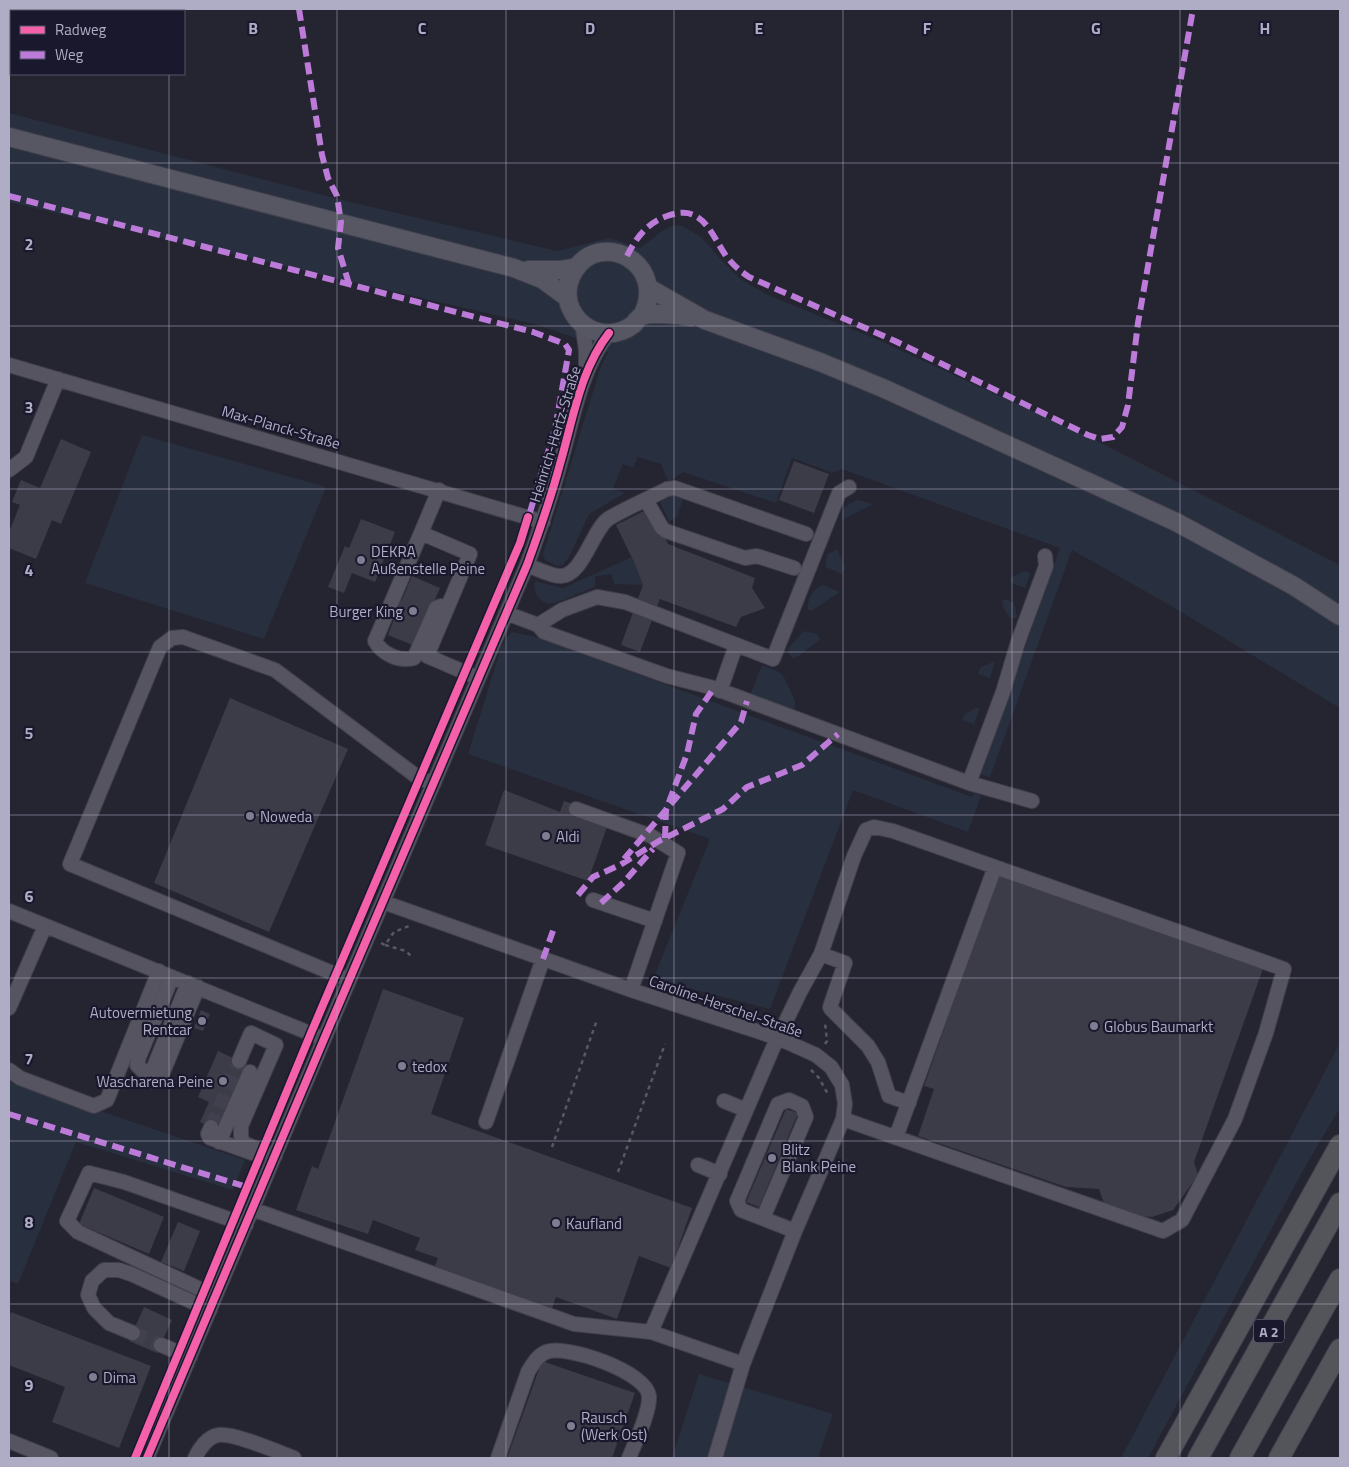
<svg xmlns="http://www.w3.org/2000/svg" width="1349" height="1467" viewBox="0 0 1349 1467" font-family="'Titillium Web',sans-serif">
<rect width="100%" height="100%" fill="#252532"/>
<path fill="#282f3e" d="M9,113L346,201L557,251L609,238L640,248L661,232L672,226L680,225L701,237L726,265L740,279L768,295L876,339L1095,440L1340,565V708L1168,604L1072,550L990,777L980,774L1060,548L842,469L833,473L792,458L776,503L683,472L670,481L667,479L661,464L638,457L633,468L623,464L613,488L625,493L589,514L569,557L563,565L557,566L545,560L543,554L601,366L608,352L570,336L538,325L9,202Z
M142,435L326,487L264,639L85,583Z
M678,492L683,500L677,517L669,521L659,500Z
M858,500L873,504L842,520C840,508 848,504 858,500Z
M837,549L845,568L843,573H839L826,567V561L828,554Z
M632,557L643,585L614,584L611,574L595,576V587C582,591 568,599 554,603C541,606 532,593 535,581L563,588Z
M1024,571L1029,572L1030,575L1025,588L1011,583L1010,578Z
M823,585L840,592L811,611L808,609C807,599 814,588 823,585Z
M1006,599L1014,603L1017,616L1016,618H1011C1006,614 1003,607 1002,601Z
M804,631L817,634L820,640L794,659L789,654L788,648Z
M512,632L536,637L972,797L974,793L981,796L968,832L853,790L770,1009L653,979L710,839L468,754L501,648L507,637Z
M993,662H995L990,678L978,674L981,667Z
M762,665L781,673L784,677L795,701V706L792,711L750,695Z
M976,708H980L974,724L962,720L965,714Z
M1340,1043V1108L1306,1165L1148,1458H1121Z
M9,1080L245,1160L233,1190L76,1142L18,1284L9,1281Z
M699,1374L833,1414L818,1458H672Z"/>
<path fill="#3c3b48" d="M61,439L91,452L61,524L52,520L36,559L9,548V532L20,505L12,502L21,480L40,488Z
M794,461L829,474L814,513L779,500Z
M650,508L668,544L755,578L752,588L765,608L741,617L736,627L660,599L640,652L621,645L643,585L634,562L616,525Z
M361,519L395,532L375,582L352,573L344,593L328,587L345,546L349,548Z
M412,576L440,588L415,646L388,635L397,611L393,610L398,598L402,600Z
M230,698L348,749L269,932L154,883Z
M504,790L560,812L564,801L576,805L572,815L607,827L588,881L485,845Z
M998,876L1264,966L1194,1162L1198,1175L1173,1210L1152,1217L1140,1216L1105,1206L1099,1189L1066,1187L918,1136L934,1089L924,1086Z
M383,989L464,1018L431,1114L692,1208L671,1268L639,1256L617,1319L556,1297L551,1311L433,1270L438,1258L415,1250L420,1238L373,1220L368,1234L296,1210L312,1166L318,1169Z
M201,1010L210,1014L203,1031L194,1028Z
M218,1051L248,1065L219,1130L200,1122L209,1102L198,1097Z
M786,1109L798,1113L759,1207L746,1202Z
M94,1188L164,1217L149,1254L79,1224Z
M178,1222L200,1231L184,1271L161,1262Z
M144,1307L172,1320L157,1353L129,1341Z
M11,1312L151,1366L119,1448L52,1422L65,1387L9,1365V1317Z
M542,1361L635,1393L612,1458H507Z"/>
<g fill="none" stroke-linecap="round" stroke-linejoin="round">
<path stroke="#41404f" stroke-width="14" stroke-dasharray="14 7" stroke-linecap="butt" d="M211,1127L239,1061
M133,1333L161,1345"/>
<g stroke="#403f4a" stroke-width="16">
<path id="minor" d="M582,323L586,350V367
M9,365L543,522
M9,470L26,457L58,379
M439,490L421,533L470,554L427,656L478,678
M646,500L662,528L666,531L745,558L757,556L794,568
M421,533L375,641C382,654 399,662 414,658L436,608L441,606L447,609
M527,565C535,568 551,576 560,576C582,577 592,531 608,519C624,509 650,498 667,489L675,488L806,534
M506,613L538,625L544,632L667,676L714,688L969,783L1032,801
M538,625L562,610L597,597L625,602L773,659L839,493L849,487
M720,691L736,645
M969,783L1003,692L1018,642L1046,566L1045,556
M576,809L651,836L678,853L631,990
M593,900L655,921
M383,902L631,990L778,1038L816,1055L831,1067L842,1085L845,1104L843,1119L795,1231L743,1364L715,1458
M9,911L324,1039
M821,954L845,963L830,1007L831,1009L868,1046L878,1062L889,1096L909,1103
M172,977L139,1057L137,1065L142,1070L161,1077L198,987
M349,980L70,864L160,647L172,638L183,637L275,670L420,779L434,783
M9,1008L45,926
M239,1061L251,1033L276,1045L241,1126V1136L243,1143L275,1156
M9,1070L20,1078L94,1106L107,1100L159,971
M151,1074L188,983
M724,1101L746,1110
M486,1122L543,959
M211,1127L208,1134L210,1138L252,1153
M896,1137L995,867
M219,1142L250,1072
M698,1165L720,1174
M252,1209L574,1324L651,1332L743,1364
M763,1218L806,1117L802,1106L789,1100L778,1104L737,1201L741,1210L795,1231
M215,1296L78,1232L67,1221L89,1173L124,1182L246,1225
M651,1332L772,1050L800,992L821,954L854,856L866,830L874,827L893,831L1284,969L1266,1033L1235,1119L1182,1220L1163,1231L843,1119
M133,1333L109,1323L94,1308L88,1295L92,1281L104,1270H119L131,1274L210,1310
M161,1345L190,1357
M9,1441L51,1458
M147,1458L324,1039L527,565C539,532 551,498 560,464C573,420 580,370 609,333
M195,1458C199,1449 208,1436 219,1435C234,1433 278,1452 294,1458
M498,1458L528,1372C533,1364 537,1356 546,1352C566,1344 647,1372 649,1396C650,1413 635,1442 629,1458"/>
</g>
<g stroke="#403f4c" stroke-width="20">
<path id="major" d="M9,137L514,268L542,279L568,298
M528,270H560L577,267
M649,288L705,320L820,362L885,389L1176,522L1294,586L1340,616
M642,316C669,263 600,228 574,271C568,281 566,293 569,304C574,318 584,328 598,332C611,335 624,332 634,324C636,321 639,317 642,316C651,312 681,315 691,317"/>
</g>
<g stroke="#42414e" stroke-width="22">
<path id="highway" d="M1166,1458L1340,1145
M1198,1458L1340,1203
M1240,1458L1340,1279
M1279,1458L1340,1349"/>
</g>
<path stroke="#575863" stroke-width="2.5" stroke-dasharray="4 4" stroke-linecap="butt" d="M381,943L385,945L394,932L409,926
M385,945L406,951L412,957
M825,1044L827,1041L825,1023
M811,1070L819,1078L829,1096
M552,1147L597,1020
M618,1172L665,1044"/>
<use href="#minor" stroke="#555460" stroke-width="14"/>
<use href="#major" stroke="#575763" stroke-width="18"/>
<use href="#highway" stroke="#54555a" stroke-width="20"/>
<path stroke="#bd7bd9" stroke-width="6" stroke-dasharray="12 6" stroke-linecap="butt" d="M299,9L322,155L328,178L337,196L341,222L338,248L349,284
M9,196L533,332L565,344L569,350L555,429L527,522
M627,256C636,238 647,223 667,216C702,203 710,232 726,256C733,265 740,271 749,277L895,341L1088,435L1100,439L1113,437L1122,427L1128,405L1138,323L1193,9
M665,838L666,810L687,754L696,714L714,688
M624,859L741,722L747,701
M578,895L593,877L620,865L659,841L723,809L747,787L802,765L838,734
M601,903L624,882L653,849
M543,959L554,928
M9,1114L247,1187"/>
<g stroke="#19182d" stroke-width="11">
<path id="cycleway" d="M135,1458L311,1033L520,543L528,517
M147,1458L324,1039L527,565C539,532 551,498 560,464C573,420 580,370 609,333"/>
</g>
<use href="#cycleway" stroke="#f560ab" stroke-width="8"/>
</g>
<path fill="none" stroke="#afadc5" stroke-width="1" stroke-opacity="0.55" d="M169,9V11M337,9V1458M506,9V1458M674,9V1458M843,9V1458M1012,9V1458M1180,9V1458M169,74V1458M9,163H1340M9,326H1340M9,489H1340M9,652H1340M9,815H1340M9,978H1340M9,1141H1340M9,1304H1340"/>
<g fill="#7f7d92" stroke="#19182d" stroke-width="2">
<circle cx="361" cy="560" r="5"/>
<circle cx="413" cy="611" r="5"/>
<circle cx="250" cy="816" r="5"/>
<circle cx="546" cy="836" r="5"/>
<circle cx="202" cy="1021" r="5"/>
<circle cx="1094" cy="1026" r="5"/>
<circle cx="402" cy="1066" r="5"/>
<circle cx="223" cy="1081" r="5"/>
<circle cx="772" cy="1158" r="5"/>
<circle cx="556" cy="1223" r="5"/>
<circle cx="93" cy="1377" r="5"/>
<circle cx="571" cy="1426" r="5"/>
</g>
<g text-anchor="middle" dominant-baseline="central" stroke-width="4.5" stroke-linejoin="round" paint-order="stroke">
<rect fill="#19182d" stroke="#828097" stroke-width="1" x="1254" y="1319.5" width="30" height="23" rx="4"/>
<g font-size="14" font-weight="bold" fill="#afadc5">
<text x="1269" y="1331">A 2</text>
</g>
<g font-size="15" fill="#afadc5" stroke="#19182d">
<text transform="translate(281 427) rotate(16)">Max-Planck-Straße</text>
<text transform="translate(555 434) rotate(-73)">Heinrich-Hertz-Straße</text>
<text transform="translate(726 1006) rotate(19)">Caroline-Herschel-Straße</text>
</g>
<g font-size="15" fill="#afadc5" stroke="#19182d" text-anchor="start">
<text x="371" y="551">DEKRA<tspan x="371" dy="17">Außenstelle Peine</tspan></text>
<text x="403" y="611" text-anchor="end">Burger King</text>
<text x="260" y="816">Noweda</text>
<text x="556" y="836">Aldi</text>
<text x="192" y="1012" text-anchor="end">Autovermietung<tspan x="192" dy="17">Rentcar</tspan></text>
<text x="1104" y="1026">Globus Baumarkt</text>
<text x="412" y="1066">tedox</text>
<text x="213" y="1081" text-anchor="end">Wascharena Peine</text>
<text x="782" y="1149">Blitz<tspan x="782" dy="17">Blank Peine</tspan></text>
<text x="566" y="1223">Kaufland</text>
<text x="103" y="1377">Dima</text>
<text x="581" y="1417">Rausch<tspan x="581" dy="17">(Werk Ost)</tspan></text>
</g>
</g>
<g font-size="16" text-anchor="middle" font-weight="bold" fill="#afadc5" stroke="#19182d" stroke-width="4.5" stroke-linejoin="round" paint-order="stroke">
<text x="253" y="34">B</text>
<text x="422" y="34">C</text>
<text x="590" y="34">D</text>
<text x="759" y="34">E</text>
<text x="927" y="34">F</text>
<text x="1096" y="34">G</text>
<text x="1265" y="34">H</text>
<text x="29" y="250">2</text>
<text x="29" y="413">3</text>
<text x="29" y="576">4</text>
<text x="29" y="739">5</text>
<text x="29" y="902">6</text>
<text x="29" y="1065">7</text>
<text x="29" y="1228">8</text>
<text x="29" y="1391">9</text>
</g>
<rect width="1349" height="1467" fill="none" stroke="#afadc5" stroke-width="20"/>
<rect x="10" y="10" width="175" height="65" fill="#19182d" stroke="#55546a"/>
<rect x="20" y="26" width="25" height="8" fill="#f560ab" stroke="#55546a"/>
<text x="55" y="35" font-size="15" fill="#afadc5">Radweg</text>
<rect x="20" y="51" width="25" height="8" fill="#bd7bd9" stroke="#55546a"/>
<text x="55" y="60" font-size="15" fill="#afadc5">Weg</text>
</svg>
